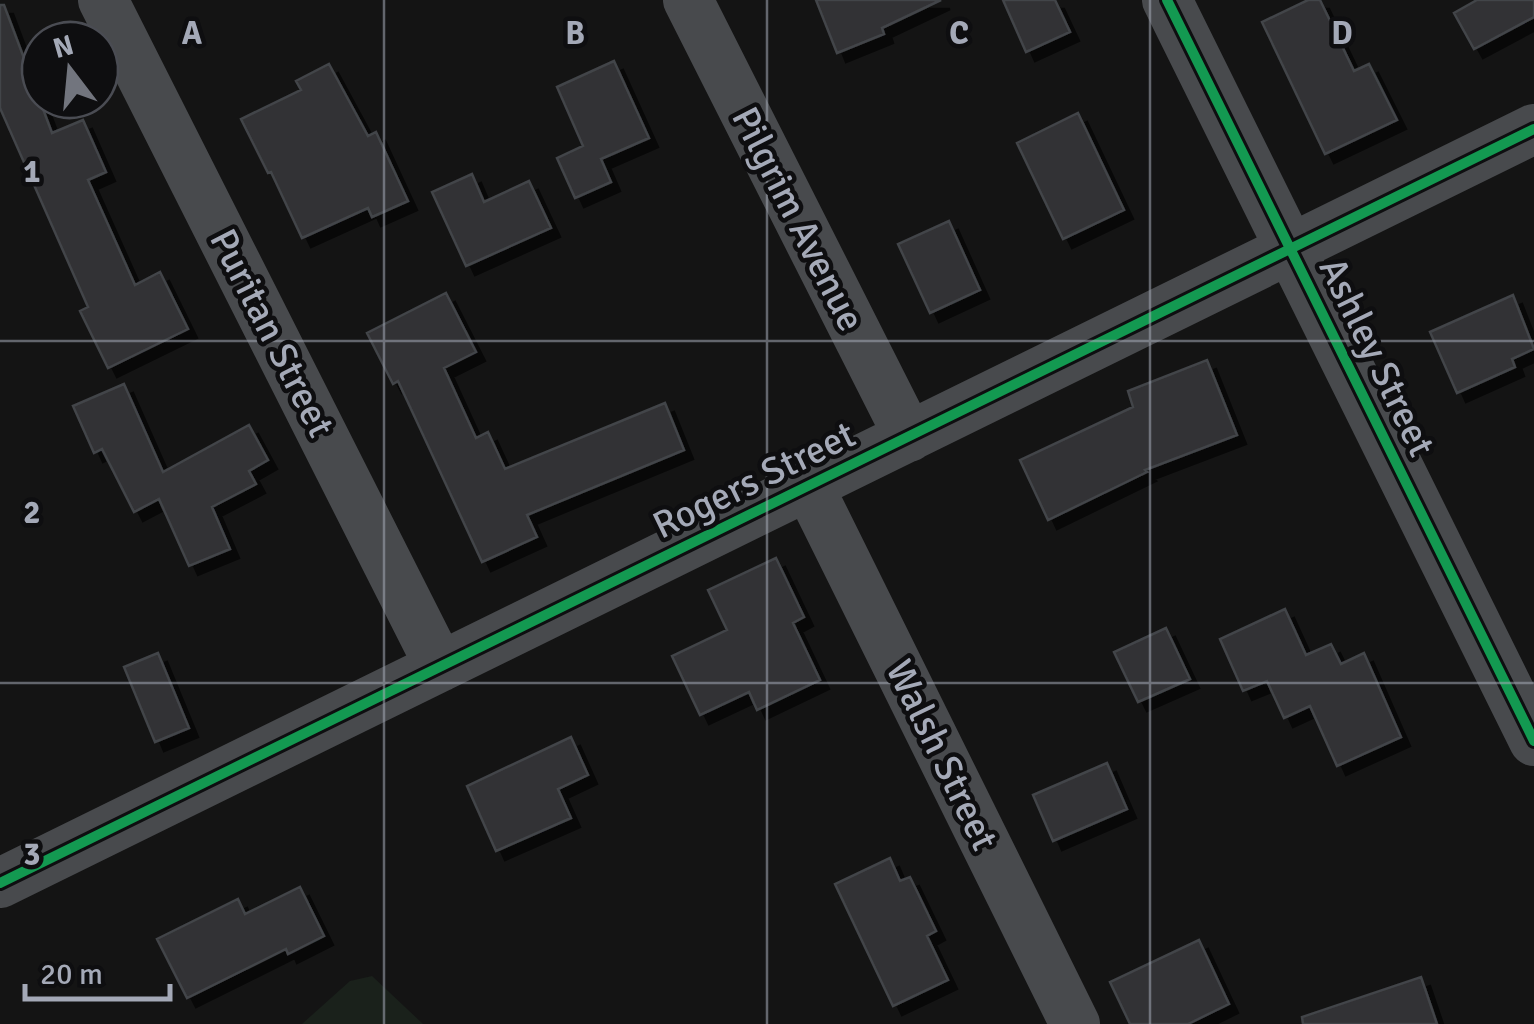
<svg xmlns="http://www.w3.org/2000/svg" width="1534" height="1024" viewBox="0 0 1534 1024" font-family="Signika,sans-serif">
<defs>
<filter id="shadow"><feDropShadow dx="9" dy="9" stdDeviation="0" flood-color="#0009"/></filter>
</defs>
<rect width="100%" height="100%" fill="#141414"/>
<path fill="#1a211b" d="M372,976L423,1024H302L350,981Z"/>
<path fill="#323234" stroke="#424448" stroke-width="2.5" filter="url(#shadow)" d="M816,0H941L882,28L884,34L837,53Z
M1003,0H1055L1070,32L1026,52Z
M1308,0H1320L1354,71L1369,64L1397,120L1325,154L1262,22Z
M1477,0H1534V17L1474,49L1454,13Z
M0,5H4L52,133L83,120L106,172L88,180L135,285L160,272L188,329L108,368L80,311L88,307L0,108Z
M614,61L649,138L601,159L611,182L575,198L557,158L583,146L557,87Z
M329,64L368,136L376,132L408,201L372,217L368,208L302,238L271,172L268,173L241,119L301,90L296,81Z
M1078,113L1124,210L1063,239L1017,143Z
M472,174L484,202L529,181L551,228L466,266L432,192Z
M949,221L980,290L930,313L898,244Z
M446,293L476,352L444,368L476,438L488,432L505,469L665,403L684,450L527,515L537,537L482,562L398,381L393,384L367,333Z
M1513,295L1534,349L1512,359L1515,367L1457,393L1430,332Z
M1207,360L1237,435L1145,470L1147,472L1048,520L1020,460L1133,407L1128,391Z
M124,384L163,472L249,425L268,460L249,471L256,484L212,507L230,549L189,566L159,499L134,512L102,449L94,453L73,406Z
M776,558L804,617L793,623L820,680L757,710L749,692L700,715L672,656L727,630L708,590Z
M1285,609L1306,655L1331,644L1341,664L1364,653L1401,737L1337,766L1310,706L1284,718L1267,681L1243,691L1220,639Z
M1166,628L1190,679L1138,702L1114,652Z
M158,653L189,728L155,742L124,667Z
M571,737L588,775L558,789L571,818L496,851L467,786Z
M1107,763L1127,809L1053,841L1033,795Z
M890,858L900,881L910,877L936,931L927,936L948,980L893,1006L835,884Z
M300,887L324,936L288,954L286,949L187,998L157,939L238,899L245,914Z
M1199,940L1229,1004L1188,1024H1130L1110,982Z
M1421,977L1437,1024H1303L1302,1017Z"/>
<g fill="none" stroke-linecap="round" stroke-linejoin="round">
<path stroke="#484a4d" stroke-width="50" d="M103,0L440,667
M688,0L909,437
M1167,0L1534,741
M809,487L1075,1024
M0,883L1534,129"/>
<g stroke="#0e0e10" stroke-width="16">
<path id="cycleway" d="M1167,0L1534,741
M0,883L1534,129"/>
</g>
<use href="#cycleway" stroke="#139951" stroke-width="10"/>
</g>
<path fill="none" stroke="#a4a9b7" stroke-width="2.5" stroke-opacity="0.55" d="M384,0V1024M767,0V1024M1150,0V1024M0,341H1534M0,683H1534"/>
<g text-anchor="middle" dominant-baseline="central" stroke-width="9" stroke-linejoin="round" paint-order="stroke">
<g font-size="38" fill="#a4a9b7" stroke="#0e0e10">
<text transform="translate(798 219) rotate(63)">Pilgrim Avenue</text>
<text transform="translate(272 333) rotate(63)">Puritan Street</text>
<text transform="translate(1377 357) rotate(64)">Ashley Street</text>
<text transform="translate(754 480) rotate(-26)">Rogers Street</text>
<text transform="translate(942 755) rotate(64)">Walsh Street</text>
</g>
</g>
<g font-size="32" text-anchor="middle" font-weight="bold" fill="#a4a9b7" stroke="#0e0e10" stroke-width="9" stroke-linejoin="round" paint-order="stroke">
<text x="192" y="44">A</text>
<text x="575" y="44">B</text>
<text x="959" y="44">C</text>
<text x="1342" y="44">D</text>
<text x="32" y="182">1</text>
<text x="32" y="523">2</text>
<text x="32" y="865">3</text>
</g>
<g transform="translate(70 70) rotate(344)"><circle r="48" fill="#0e0e10" stroke="#4a4c53" stroke-width="2.5"/>
<path d="M0-8L18 38L0 25L-18 38Z" fill="#72757e"/>
<text y="-15" font-size="28" font-weight="bold" text-anchor="middle" fill="#a4a9b7">N</text>
</g>
<path d="M25 984v15h145v-15" fill="none" stroke="#a4a9b7" stroke-width="5"/>
<text x="40" y="984" font-size="30" fill="#a4a9b7" stroke="#0e0e10" stroke-width="8" paint-order="stroke">20 m</text>
</svg>
